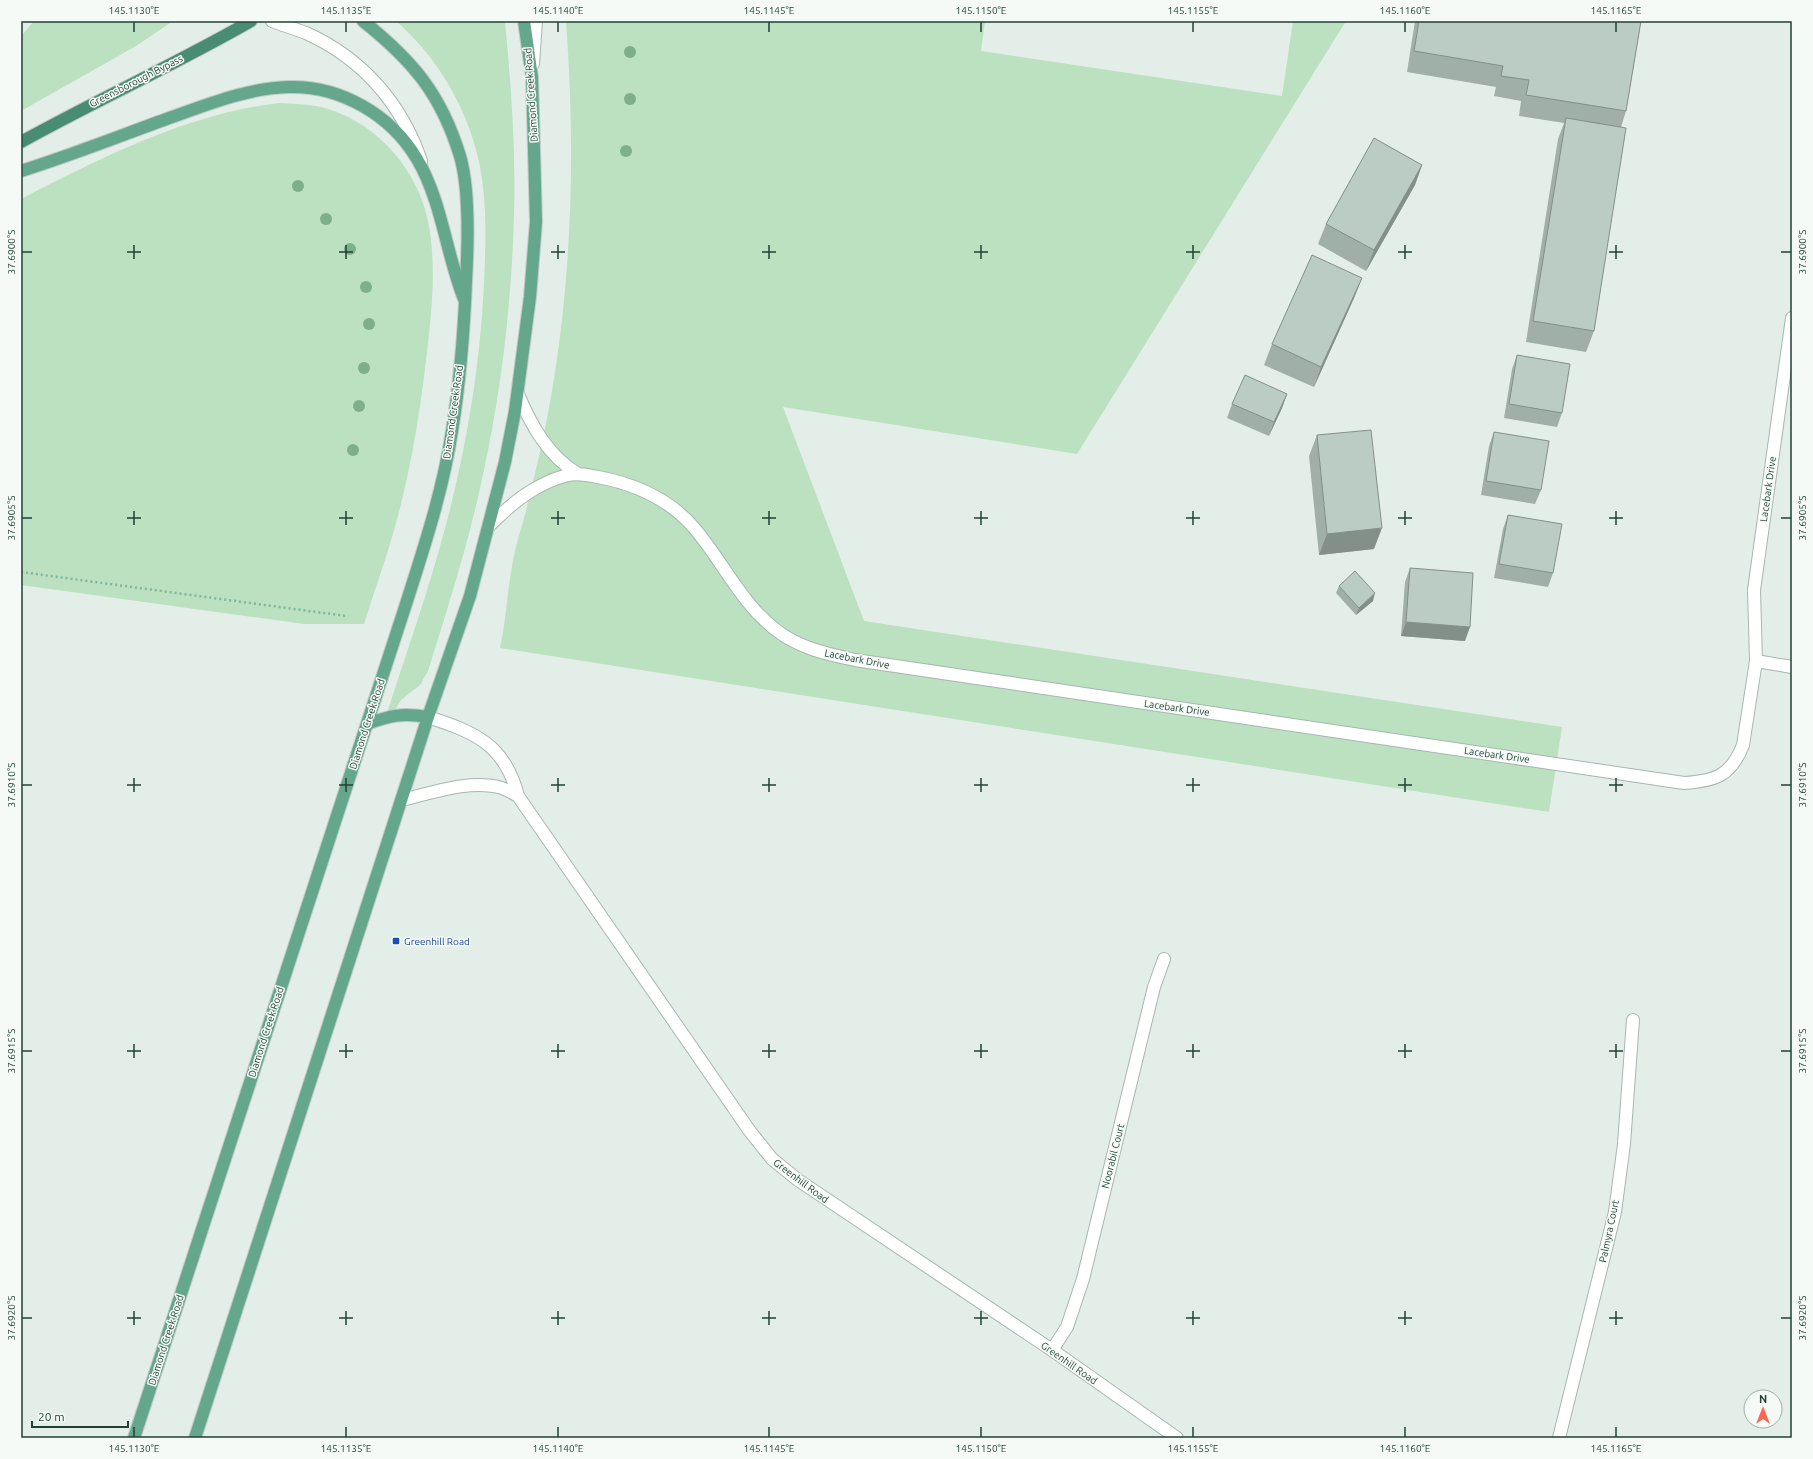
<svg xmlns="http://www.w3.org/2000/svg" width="1813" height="1459" viewBox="0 0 1813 1459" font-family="Ubuntu,sans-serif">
<rect width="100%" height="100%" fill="#e4eee8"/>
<path fill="#bbe1c0" d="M34,21H173L136,46L21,111V36Z
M396,21H505C511,85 516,149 514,213C512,299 502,386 484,470C470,538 449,604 428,671L420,685L401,700L395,710L389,712L388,710C407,651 428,592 444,532C466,451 480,368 484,284C486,238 488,191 475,146C462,99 433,53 396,21Z
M566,21H985L981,51L1282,96L1293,21H1346L1077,454L783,407L864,621L1562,727L1549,812L500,648C506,621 507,594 512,566C515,548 521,529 526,511C533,482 540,453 546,424C572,291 576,156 566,21Z
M279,103C296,104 312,104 328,109C380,125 420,173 429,226C436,267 432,311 427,352C421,405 413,457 400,508C390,548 376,586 364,624H304L21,585V199C100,158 190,113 279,103Z"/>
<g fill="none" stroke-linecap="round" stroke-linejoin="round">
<g stroke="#a6b7af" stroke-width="14">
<path id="service" d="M272,21C283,25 295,29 306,33C362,58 402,104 421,161
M533,64L536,21"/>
</g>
<g stroke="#a6b7af" stroke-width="14">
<path id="minor" d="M518,394C531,425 548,456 578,474
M490,525C512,503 536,483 568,475C578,473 588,475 598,477C635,484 670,499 695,529C723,562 741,603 776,630C799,648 827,654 855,660L1684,783C1715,781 1731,776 1743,745L1756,661L1754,590L1792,318
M1756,661L1792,667
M1052,1350L1067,1327L1083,1279L1154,987L1164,959
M1559,1438L1615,1212L1624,1144L1633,1020"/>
</g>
<g stroke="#a6b7af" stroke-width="14">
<path id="tertiary" d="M428,717C474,732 505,744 518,796L749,1130L772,1159L798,1180L1052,1350L1177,1438
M402,800C432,793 470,779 502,788C507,790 513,793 518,796"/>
</g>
<g stroke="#c1cac6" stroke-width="14">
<path id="primary" d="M21,171C72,155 122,135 172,117C209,104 249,88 288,87C340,85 391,115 417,159C442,201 446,254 464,299
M367,724C391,715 403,713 428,717
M134,1438L406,604C424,548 443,490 452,431C460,382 464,331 466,281C468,246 470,190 460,156C441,94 413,61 363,21
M195,1438L428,717L470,596L505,462L515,411L530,297L536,222L532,77L524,21"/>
</g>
<g stroke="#c1cac6" stroke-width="14">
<path id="trunk" d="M21,142C97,100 176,64 251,21"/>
</g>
<path stroke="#82b49e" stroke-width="2.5" stroke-dasharray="2 3" stroke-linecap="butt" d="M21,572L346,616"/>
<use href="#service" stroke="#fff" stroke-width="12"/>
<use href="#minor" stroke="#fff" stroke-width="12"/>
<use href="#tertiary" stroke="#fff" stroke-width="12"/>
<use href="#primary" stroke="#65a78d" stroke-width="12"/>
<use href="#trunk" stroke="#488c73" stroke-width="12"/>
</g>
<g fill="#7daf8a">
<circle cx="630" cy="52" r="6"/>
<circle cx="630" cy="99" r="6"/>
<circle cx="626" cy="151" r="6"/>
<circle cx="298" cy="186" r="6"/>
<circle cx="326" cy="219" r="6"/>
<circle cx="350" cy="249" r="6"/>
<circle cx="366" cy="287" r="6"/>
<circle cx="369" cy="324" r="6"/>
<circle cx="364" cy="368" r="6"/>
<circle cx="359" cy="406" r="6"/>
<circle cx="353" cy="450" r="6"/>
</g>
<path fill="#a1afa9" d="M1415,21H1641L1626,111L1621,127L1594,331L1586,352L1526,342L1558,139L1564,123L1519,116L1521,101L1494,96L1496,87L1407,72Z
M1422,165L1415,185L1366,271L1318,244L1326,224Z
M1362,278L1354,298L1314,387L1264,365L1272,344Z
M1517,355L1562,413L1557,427L1504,418L1512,369Z
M1287,394L1282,408L1269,436L1227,418L1232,404Z
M1494,432L1541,490L1535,504L1481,495L1489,446Z
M1317,435L1374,549L1319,555L1309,456Z
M1508,515L1553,573L1548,587L1494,578L1503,529Z
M1410,568L1465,641L1401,636L1405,582Z
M1339,586L1373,601L1356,615L1336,593Z"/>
<path fill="#838f89" d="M1422,165L1415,185L1366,271L1374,250Z
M1362,278L1354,298L1314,387L1321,367Z
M1287,394L1282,408L1269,436L1274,422Z
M1382,528L1374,549L1319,555L1327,534Z
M1375,593L1373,601L1356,615L1359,608Z
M1406,622L1470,627L1465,641L1401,636Z"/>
<path fill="#bbccc4" stroke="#838f89" d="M1419,21H1641L1626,111L1526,95L1529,80L1501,76L1503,66L1414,51Z
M1566,118L1626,128L1594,331L1533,321Z
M1374,138L1422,165L1374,250L1326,224Z
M1312,255L1362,278L1321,367L1272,344Z
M1517,355L1570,364L1562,413L1509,404Z
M1245,375L1287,394L1274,422L1232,404Z
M1371,430L1382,528L1327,534L1317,435Z
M1494,432L1549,441L1541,490L1486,481Z
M1508,515L1562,524L1553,573L1499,564Z
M1410,568L1473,573L1470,627L1406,622Z
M1355,571L1375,593L1359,608L1339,586Z"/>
<path fill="none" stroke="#214135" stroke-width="1.5" d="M134,22V32M346,22V32M558,22V32M769,22V32M981,22V32M1193,22V32M1405,22V32M1616,22V32M134,245V259M346,245V259M558,245V259M769,245V259M981,245V259M1193,245V259M1405,245V259M1616,245V259M22,252H32M127,252H141M339,252H353M551,252H565M762,252H776M974,252H988M1186,252H1200M1398,252H1412M1609,252H1623M1781,252H1791M134,511V525M346,511V525M558,511V525M769,511V525M981,511V525M1193,511V525M1405,511V525M1616,511V525M22,518H32M127,518H141M339,518H353M551,518H565M762,518H776M974,518H988M1186,518H1200M1398,518H1412M1609,518H1623M1781,518H1791M134,778V792M346,778V792M558,778V792M769,778V792M981,778V792M1193,778V792M1405,778V792M1616,778V792M22,785H32M127,785H141M339,785H353M551,785H565M762,785H776M974,785H988M1186,785H1200M1398,785H1412M1609,785H1623M1781,785H1791M134,1044V1058M346,1044V1058M558,1044V1058M769,1044V1058M981,1044V1058M1193,1044V1058M1405,1044V1058M1616,1044V1058M22,1051H32M127,1051H141M339,1051H353M551,1051H565M762,1051H776M974,1051H988M1186,1051H1200M1398,1051H1412M1609,1051H1623M1781,1051H1791M134,1311V1325M346,1311V1325M558,1311V1325M769,1311V1325M981,1311V1325M1193,1311V1325M1405,1311V1325M1616,1311V1325M22,1318H32M127,1318H141M339,1318H353M551,1318H565M762,1318H776M974,1318H988M1186,1318H1200M1398,1318H1412M1609,1318H1623M1781,1318H1791M134,1427V1437M346,1427V1437M558,1427V1437M769,1427V1437M981,1427V1437M1193,1427V1437M1405,1427V1437M1616,1427V1437"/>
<rect fill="#1a4fb4" stroke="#f5faf7" stroke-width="1.5" x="392" y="937" width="8" height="8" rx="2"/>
<g text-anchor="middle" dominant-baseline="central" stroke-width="3" stroke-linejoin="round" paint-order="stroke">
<g font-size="10" fill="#214135" stroke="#f5faf7">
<text transform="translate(136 81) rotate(-27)">Greensborough Bypass</text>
<text transform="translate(531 95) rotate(-94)">Diamond Creek Road</text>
<text transform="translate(453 412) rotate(-82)">Diamond Creek Road</text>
<text transform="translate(1768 489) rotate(-82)">Lacebark Drive</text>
<text transform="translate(857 659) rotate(11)">Lacebark Drive</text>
<text transform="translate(1177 708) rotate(8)">Lacebark Drive</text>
<text transform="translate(367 724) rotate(-72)">Diamond Creek Road</text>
<text transform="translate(1497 755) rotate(8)">Lacebark Drive</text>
<text transform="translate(266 1032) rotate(-72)">Diamond Creek Road</text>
<text transform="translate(1113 1156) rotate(-76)">Noorabil Court</text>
<text transform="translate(801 1181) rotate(37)">Greenhill Road</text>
<text transform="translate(1609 1231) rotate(-78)">Palmyra Court</text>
<text transform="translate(166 1340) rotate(-72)">Diamond Creek Road</text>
<text transform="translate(1069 1363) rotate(35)">Greenhill Road</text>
</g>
<g font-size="10" fill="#164399" stroke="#f5faf7" text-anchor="start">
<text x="404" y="941">Greenhill Road</text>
</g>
</g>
<rect width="1813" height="1459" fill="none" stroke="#f5faf7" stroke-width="44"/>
<g transform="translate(1763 1409)"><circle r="19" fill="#f5faf7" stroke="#a0b0a9"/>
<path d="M0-3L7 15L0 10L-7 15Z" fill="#fc6854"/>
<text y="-6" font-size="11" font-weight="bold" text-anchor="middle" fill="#214135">N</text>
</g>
<path d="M32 1421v6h96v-6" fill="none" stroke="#214135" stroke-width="2"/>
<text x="38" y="1421" font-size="12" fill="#214135" stroke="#f5faf7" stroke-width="3" paint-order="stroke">20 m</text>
<rect x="22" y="22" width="1769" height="1415" fill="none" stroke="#214135" stroke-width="1.5"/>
<g font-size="10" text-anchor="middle" fill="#214135">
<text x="134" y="14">145.1130°E</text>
<text x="346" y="14">145.1135°E</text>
<text x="558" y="14">145.1140°E</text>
<text x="769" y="14">145.1145°E</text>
<text x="981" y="14">145.1150°E</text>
<text x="1193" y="14">145.1155°E</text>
<text x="1405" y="14">145.1160°E</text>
<text x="1616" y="14">145.1165°E</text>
<text transform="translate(11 252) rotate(-90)" y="4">37.6900°S</text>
<text transform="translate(1802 252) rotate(-90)" y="4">37.6900°S</text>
<text transform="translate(11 518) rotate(-90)" y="4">37.6905°S</text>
<text transform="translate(1802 518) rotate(-90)" y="4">37.6905°S</text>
<text transform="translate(11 785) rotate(-90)" y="4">37.6910°S</text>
<text transform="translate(1802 785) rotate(-90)" y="4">37.6910°S</text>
<text transform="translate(11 1051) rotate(-90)" y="4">37.6915°S</text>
<text transform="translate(1802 1051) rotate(-90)" y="4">37.6915°S</text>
<text transform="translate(11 1318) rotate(-90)" y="4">37.6920°S</text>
<text transform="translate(1802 1318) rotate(-90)" y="4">37.6920°S</text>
<text x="134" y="1452">145.1130°E</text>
<text x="346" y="1452">145.1135°E</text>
<text x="558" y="1452">145.1140°E</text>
<text x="769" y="1452">145.1145°E</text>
<text x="981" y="1452">145.1150°E</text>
<text x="1193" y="1452">145.1155°E</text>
<text x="1405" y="1452">145.1160°E</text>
<text x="1616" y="1452">145.1165°E</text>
</g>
</svg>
